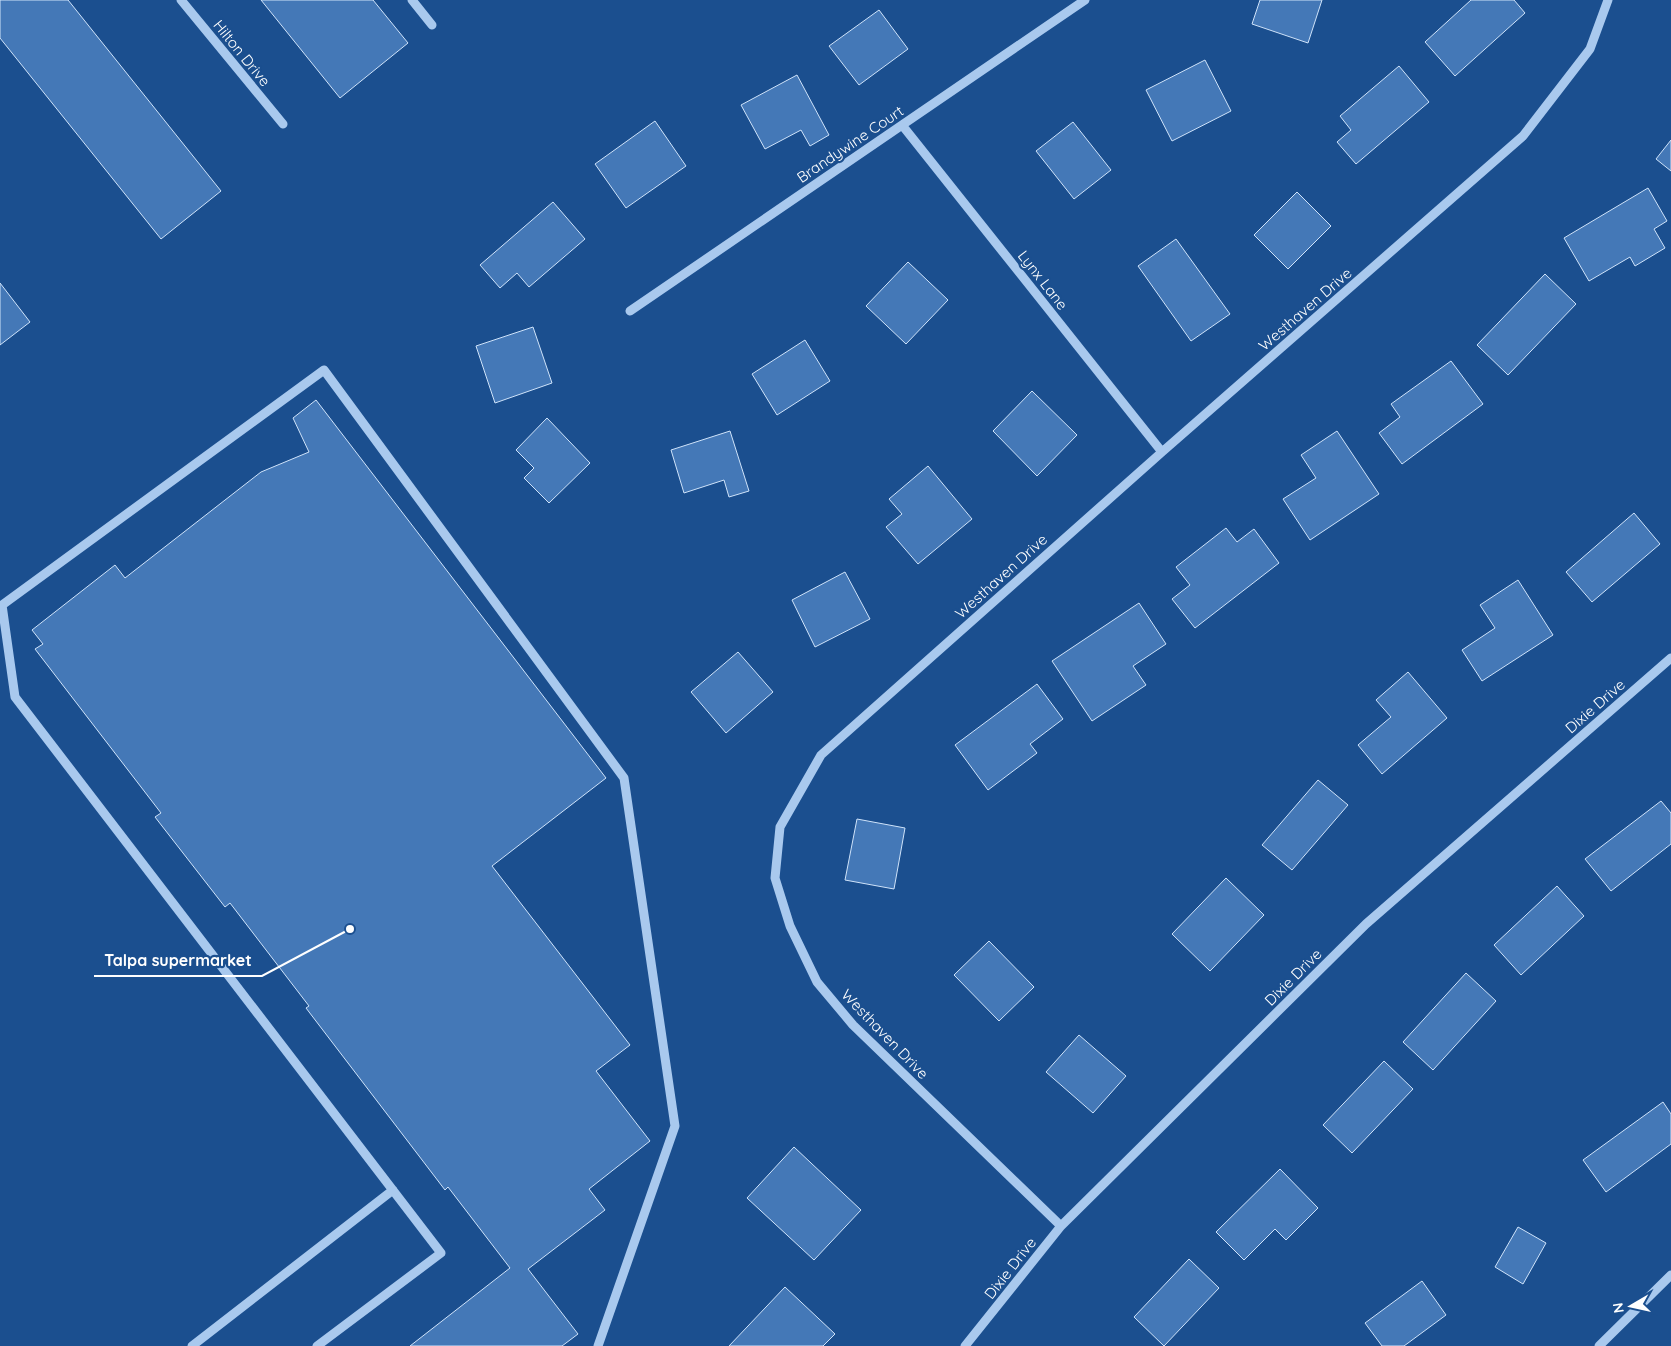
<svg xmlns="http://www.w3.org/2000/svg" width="1671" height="1346" viewBox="0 0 1671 1346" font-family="Quicksand,sans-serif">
<rect width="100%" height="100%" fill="#1b4f8f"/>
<path fill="#4478b7" stroke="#cfe3fa" d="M0,0H68L221,191L161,239L0,38Z
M261,0H373L408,43L340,98Z
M1260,0H1322L1308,43L1252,24Z
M1471,0H1514L1525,13L1455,76L1425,42Z
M879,10L908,49L859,85L829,46Z
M1205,60L1231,111L1172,141L1146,90Z
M1399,66L1429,102L1356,164L1337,142L1351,130L1340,116Z
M797,75L829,135L810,146L801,130L765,149L741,105Z
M655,121L686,166L626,208L595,164Z
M1073,122L1111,170L1074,199L1036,151Z
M1671,140V171L1656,159Z
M1648,188L1667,221L1654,229L1665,248L1635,266L1630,257L1589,281L1564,238Z
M1297,192L1331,226L1288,269L1254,235Z
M553,202L585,239L529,287L517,273L500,288L480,265Z
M1176,239L1230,314L1191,341L1138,266Z
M908,262L948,300L906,344L866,306Z
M1545,274L1576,304L1508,375L1477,345Z
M0,283L30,322L0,345Z
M533,327L552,383L495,403L476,346Z
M805,340L830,381L777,415L752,374Z
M1451,361L1483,404L1402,464L1379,433L1400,417L1391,404Z
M1032,391L1077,435L1037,476L993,431Z
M316,400L606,778L492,866L630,1045L596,1071L650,1141L589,1189L605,1210L528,1269L578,1334L562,1346H410L510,1268L448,1187L445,1190L306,1008L309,1006L230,903L225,907L155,817L161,813L35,649L43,644L32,630L115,565L125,578L261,472L309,452L293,418Z
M547,418L590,463L549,503L524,478L534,468L516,450Z
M730,431L749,491L729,497L724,480L684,493L671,450Z
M1337,431L1379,494L1310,540L1283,499L1316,478L1301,455Z
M928,466L972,519L918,564L886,527L902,514L889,499Z
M1634,513L1660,544L1592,602L1566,572Z
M1226,528L1237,542L1254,529L1279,563L1195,628L1172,599L1190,585L1176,567Z
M845,572L870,619L815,647L792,600Z
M1518,580L1553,635L1482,681L1462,650L1495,628L1480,605Z
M1139,603L1166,644L1133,666L1146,685L1092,721L1052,661Z
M738,652L773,692L726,733L691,692Z
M1408,672L1447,718L1382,774L1358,745L1391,717L1376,700Z
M1037,684L1063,719L1030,744L1037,753L988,790L955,745Z
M1318,780L1348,805L1292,870L1262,845Z
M1661,801L1671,813V844L1611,891L1585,859Z
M857,819L905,828L894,889L845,880Z
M1226,878L1264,915L1210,971L1172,934Z
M1557,886L1584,916L1521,975L1494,945Z
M989,941L1034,987L999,1021L954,975Z
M1466,973L1496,1001L1433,1070L1403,1042Z
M1079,1035L1126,1076L1093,1113L1046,1072Z
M1384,1061L1413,1089L1352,1153L1323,1125Z
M1663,1102L1671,1114V1144L1606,1192L1583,1160Z
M794,1147L861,1210L814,1260L747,1198Z
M1280,1169L1318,1208L1286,1240L1275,1229L1244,1260L1216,1232Z
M1518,1227L1546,1243L1523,1284L1495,1267Z
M1189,1259L1219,1288L1164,1346L1134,1317Z
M1422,1281L1446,1315L1404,1346H1382L1365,1323Z
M785,1287L835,1334L823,1346H729Z"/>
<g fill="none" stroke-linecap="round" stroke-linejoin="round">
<path stroke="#a9c9ee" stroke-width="9" d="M181,0L283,124
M412,0L432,25
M902,125L1162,452
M630,311L1085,0
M1061,1226L853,1025L817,982L790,926L775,878L780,827L821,755L1162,452L1523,136L1590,49L1608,0
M192,1346L393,1190
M317,1346L441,1253L15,697L2,605L324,370L624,778L675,1126L598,1346
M965,1346L1061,1226L1366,924L1671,658
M1599,1346L1671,1275"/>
</g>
<g text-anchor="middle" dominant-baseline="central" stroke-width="4.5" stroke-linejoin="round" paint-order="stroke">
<g font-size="15" fill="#fff" stroke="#1b4f8f">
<text transform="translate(242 53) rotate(51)">Hilton Drive</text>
<text transform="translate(850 144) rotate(-34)">Brandywine Court</text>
<text transform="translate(1043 280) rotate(52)">Lynx Lane</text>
<text transform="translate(1305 309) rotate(-41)">Westhaven Drive</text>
<text transform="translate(1001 576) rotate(-42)">Westhaven Drive</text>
<text transform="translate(1595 706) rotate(-41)">Dixie Drive</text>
<text transform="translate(1293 977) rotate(-45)">Dixie Drive</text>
<text transform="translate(885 1034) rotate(46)">Westhaven Drive</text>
<text transform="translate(1010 1268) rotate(-52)">Dixie Drive</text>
</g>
</g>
<path fill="none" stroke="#fff" stroke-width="2" d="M350 929L262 976H94"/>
<circle fill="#fff" stroke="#1b4f8f" stroke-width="2" cx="350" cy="929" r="5"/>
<g font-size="16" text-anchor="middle" font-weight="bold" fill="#fff" stroke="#1b4f8f" stroke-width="4.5" stroke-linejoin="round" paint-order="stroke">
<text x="178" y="966">Talpa supermarket</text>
</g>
<g transform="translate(1631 1306) rotate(261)" stroke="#1b4f8f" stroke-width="4" paint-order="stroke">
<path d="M0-4L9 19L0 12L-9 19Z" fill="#ffffff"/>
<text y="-8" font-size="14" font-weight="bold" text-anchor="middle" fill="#ffffff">N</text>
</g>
</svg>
